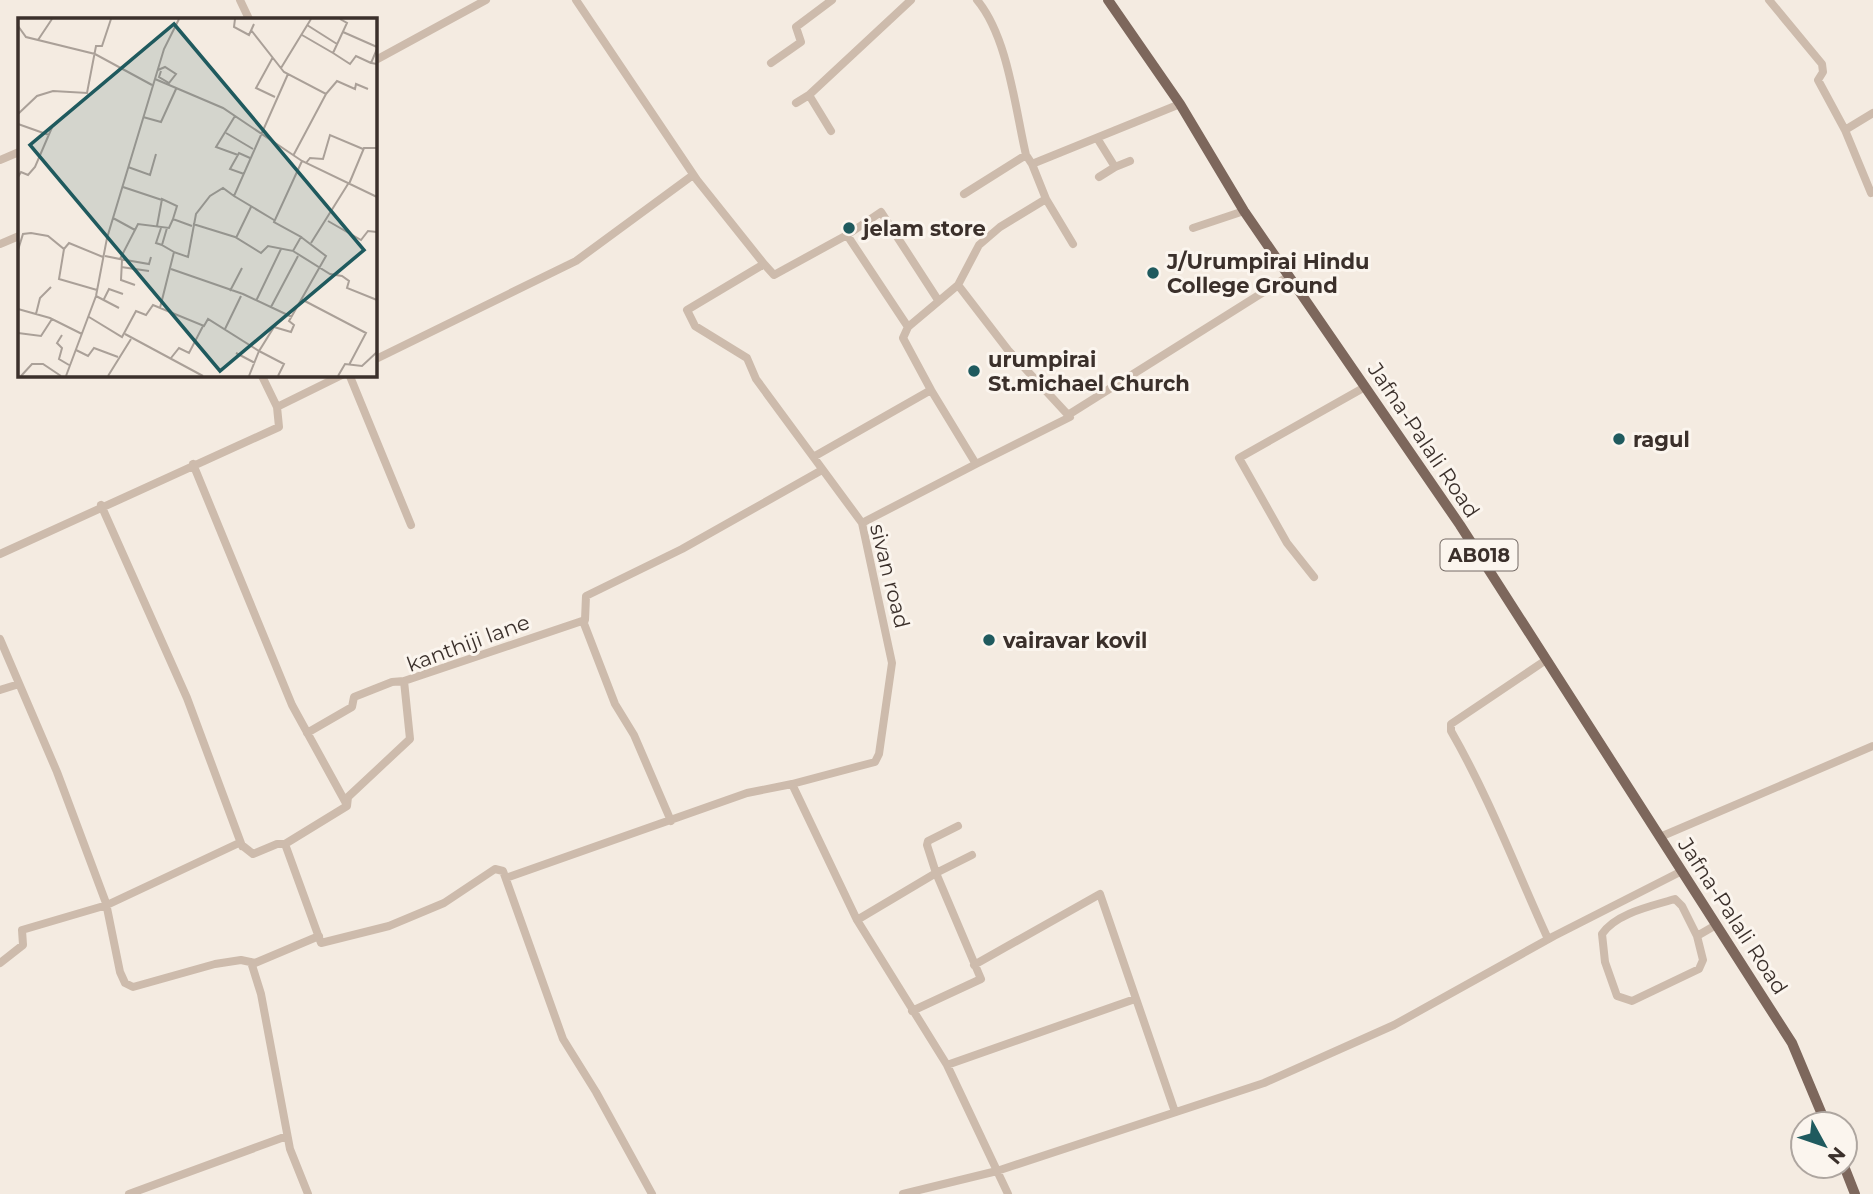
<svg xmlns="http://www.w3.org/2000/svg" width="1873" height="1194" viewBox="0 0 1873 1194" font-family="Montserrat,sans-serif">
<rect width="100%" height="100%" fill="#f4ebe1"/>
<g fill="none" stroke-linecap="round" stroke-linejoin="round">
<path stroke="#cdbbac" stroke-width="8" d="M240,0L249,19
M576,0L697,180L764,264L687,310L695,326L747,358L756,379L862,523L892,663L879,754L875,762L792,784L857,920L947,1065L1008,1194
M977,0C1008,37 1015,108 1026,155L1032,164L1180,104
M1769,0L1822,64L1823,72L1818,80L1845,130L1871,193
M374,61L486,0
M771,63L801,42L796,27L832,0
M796,103L809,95
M1845,130L1873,113
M831,131L809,95L911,0
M1097,138L1115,167L1099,177
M0,160L19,152
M1115,167L1130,161
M964,194L1026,155
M1046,199L1073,244
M1193,228L1244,211
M847,235L881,212L938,300
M0,244L19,236
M764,264L774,275L847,235L908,327
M374,360L576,261L693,175
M261,374L277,407
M349,374L411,525
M931,390L976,464L1070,417L1008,350L958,285
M1068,415L1289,276
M815,456L931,390L903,338L908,327L958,285L979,245L1000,227L1046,199L1032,164
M193,464L292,705L347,805
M101,505L187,698L242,846
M862,523L976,464
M0,554L279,427L277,407L344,374
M1314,577L1287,543L1239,458L1365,387
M583,621L615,704L634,735L671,821
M0,639L57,772L106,903L120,972L125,983L133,987L215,964L241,960L255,963L319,936
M1546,660L1451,724V731C1489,797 1516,869 1548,939
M0,690L19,684
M307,733L352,707L354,697L392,682L404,681
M958,826L928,841L927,845L936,873L972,855
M1660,837L1873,746
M506,878L747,793L792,784
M857,920L936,873L981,979L912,1011
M1697,936L1682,906L1675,899C1652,906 1616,913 1602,934L1605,962L1617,996L1632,1001L1699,969L1703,960L1697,936L1716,925
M251,962L261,994L290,1149L308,1194
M0,963L23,945L22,930L107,905L239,843L253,854L277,844H285
M974,965L1100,894L1175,1112
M947,1065L1135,999
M129,1194L287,1136
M652,1194L596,1092L563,1039L503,871L495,869L444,903L389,926L321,943L285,844L347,806L348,797L410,739L404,681L585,620L586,596L682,549L822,470
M903,1194L997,1171L1264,1083L1394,1025L1554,936L1682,871"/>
<path stroke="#7d675c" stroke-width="10" d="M1108,0L1180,104L1244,211L1460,525L1792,1043L1826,1124
M1844,1166L1855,1194"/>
</g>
<g fill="#1f5a5e" stroke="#fbf5ee" stroke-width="2.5">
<circle cx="849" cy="228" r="7"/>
<circle cx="1153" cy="273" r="7"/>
<circle cx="974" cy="371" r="7"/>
<circle cx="1619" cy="439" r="7"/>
<circle cx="989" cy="640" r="7"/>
</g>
<g text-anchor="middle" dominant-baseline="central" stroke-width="6" stroke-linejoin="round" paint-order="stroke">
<rect fill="#fbf5ee" stroke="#756b66" stroke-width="2" x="1440.5" y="539.5" width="77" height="31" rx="5"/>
<g font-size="19" font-weight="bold" fill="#3b302b">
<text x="1479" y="555">AB018</text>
</g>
<g font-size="21" font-weight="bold" fill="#3b302b" stroke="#fbf5ee" text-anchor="start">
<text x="863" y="228">jelam store</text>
<text x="1167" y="261">J/Urumpirai Hindu<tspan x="1167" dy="24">College Ground</tspan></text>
<text x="988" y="359">urumpirai<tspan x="988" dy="24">St.michael Church</tspan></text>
<text x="1633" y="439">ragul</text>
<text x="1003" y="640">vairavar kovil</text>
</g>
<g font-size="21" fill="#3b302b" stroke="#fbf5ee">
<text transform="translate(1424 440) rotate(56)">Jafna-Palali Road</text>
<text transform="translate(890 576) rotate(76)">sivan road</text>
<text transform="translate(468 643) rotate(-20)">kanthiji lane</text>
<text transform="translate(1733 916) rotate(57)">Jafna-Palali Road</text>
</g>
</g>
<g transform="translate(18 18)">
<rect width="359" height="359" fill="#f4ebe1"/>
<path fill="none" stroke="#aaa098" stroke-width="2" d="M217,1L216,9L231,17L236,6M322,1L329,5L315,35L332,46L338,38L353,45M289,7L319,26M0,8L8,19L77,36L134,67M233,12L266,54L308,76L319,63L337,71L338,66L350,71M325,14L359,29M284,17L315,35M20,22L34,1M359,31L353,45L359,46M255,39L238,70L257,79M263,50L293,1M140,52L147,49L158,56L151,65L141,59L143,53M137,61L205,90L284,143L359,179M0,96L19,78L35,73L69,75L78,28H84L93,1M217,98L198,129L220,137M125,99L143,104L158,71M0,106L31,117M208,115L235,131M275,138L308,76M288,145L292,140L305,141L312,117L345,131M110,149L132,157L138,136M226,156L212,151L221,135L232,140M0,159L3,154L10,157L17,149L35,107M331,166L346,130H359M105,169L144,182M216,178L256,202M310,203L343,222L350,213L359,214M175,206L217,219L243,235L250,228L275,233L283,219L256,204L284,143M139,208L144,181L159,188L155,201M143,210L138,225L144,227M149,210L144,227L156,234M117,212L120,206L151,210L155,201L174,208M218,220L233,189M293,225L330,166M46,231L41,261L79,272M0,232L5,216L13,215L30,218L46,231L51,225L85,239M275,233L312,256L324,258L331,263L329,270L359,282M87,238L102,241L117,212L95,200M102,241L131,246L133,239M104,242L103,262L117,267M103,249L131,253M153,251L225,276L274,299M212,273L224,250M78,278L101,290M86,281L91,271L105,276M283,281L348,315L331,347M238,283L263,231M253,289L280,238M142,290L156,234L170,239L178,196L192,178L205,170L216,178L270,56M0,291L32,300L64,316M18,296L22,280L33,269M71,299L104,319L118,293L128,297L135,287L186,308L190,301L241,333L256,309L273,314L276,307L271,303L308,238L283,219M207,311L223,278M0,315L23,318L34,301M107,316L185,358M44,317L39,325L44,330L41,341L51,347M58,332L70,338L76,330L100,339M241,333L266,346L260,358M218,335L237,345M153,340L161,330L171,335L185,308M3,358L14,346H25L43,358M48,358L78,278L89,220L146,31L161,1M90,358L113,321M231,358L241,333M320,358L327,346L344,348L359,334"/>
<path fill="#1f5a5e" fill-opacity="0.15" stroke="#1f5a5e" stroke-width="3.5" d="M156,6L346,232L202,353L12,127Z"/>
<rect width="359" height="359" fill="none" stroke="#3b302b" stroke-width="3.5"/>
</g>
<g transform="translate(1824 1145) rotate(130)"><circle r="33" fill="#fbf5ee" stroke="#aea6a0" stroke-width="2"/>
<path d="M0-5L12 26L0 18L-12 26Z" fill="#1f5a5e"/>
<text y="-10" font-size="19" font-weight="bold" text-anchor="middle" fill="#3b302b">N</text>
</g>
</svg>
